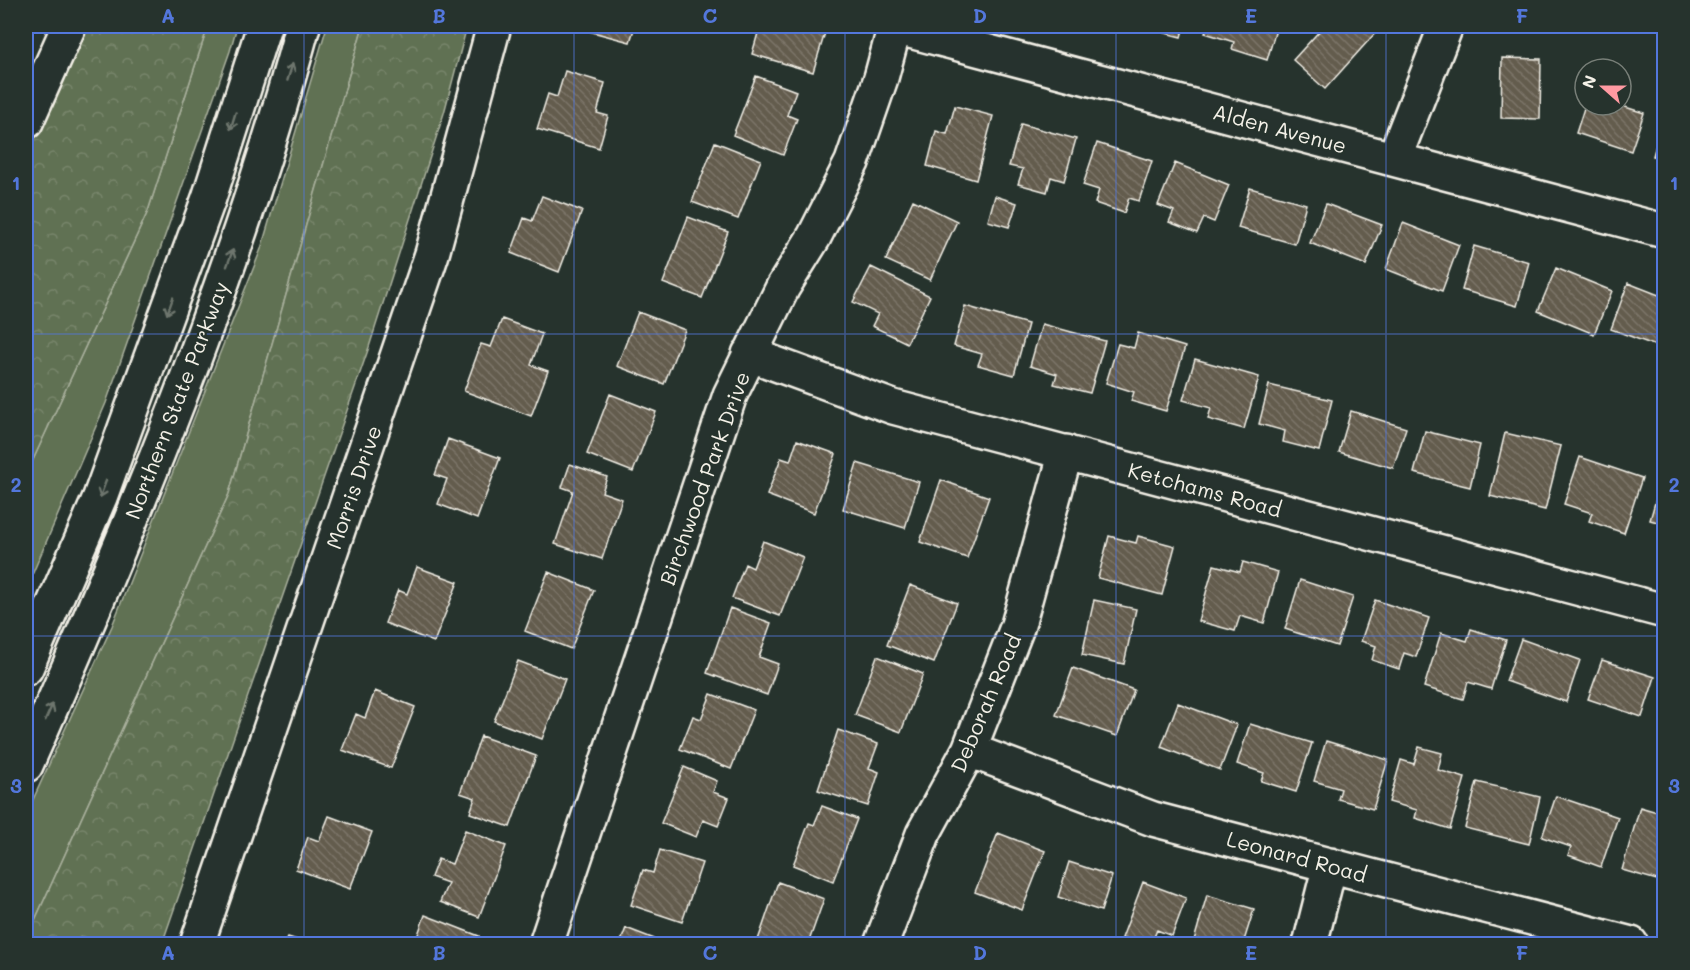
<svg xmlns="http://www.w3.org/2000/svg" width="1690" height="970" viewBox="0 0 1690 970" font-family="Mali,sans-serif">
<defs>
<pattern id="forest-crowns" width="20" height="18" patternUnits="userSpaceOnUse" patternTransform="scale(1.5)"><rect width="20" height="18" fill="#617153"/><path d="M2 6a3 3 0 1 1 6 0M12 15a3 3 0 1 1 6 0" fill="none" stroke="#78866c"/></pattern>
<pattern id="building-back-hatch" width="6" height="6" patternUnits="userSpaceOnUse" patternTransform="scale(1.5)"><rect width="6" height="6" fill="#645c4e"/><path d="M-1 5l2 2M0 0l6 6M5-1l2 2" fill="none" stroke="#7b7468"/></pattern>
</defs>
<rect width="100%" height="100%" fill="#26332d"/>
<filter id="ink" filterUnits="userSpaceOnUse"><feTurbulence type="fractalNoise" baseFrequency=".0167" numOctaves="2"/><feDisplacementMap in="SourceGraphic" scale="12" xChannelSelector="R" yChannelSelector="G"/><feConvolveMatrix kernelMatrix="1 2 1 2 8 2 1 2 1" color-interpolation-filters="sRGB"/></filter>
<g filter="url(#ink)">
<path fill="#617153" stroke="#aab19e" stroke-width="1.5" d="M208,26H237L230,51L106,403L26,589V475L148,211Z
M327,26H363L229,494L26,940V815L112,626L261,249Z"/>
<path fill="url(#forest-crowns)" stroke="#aab19e" stroke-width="1.5" d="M80,26H208L148,211L26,475V159Z
M363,26H467L444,113L369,347L162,944H26V940L229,494Z"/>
<path fill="url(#building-back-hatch)" stroke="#f4f1e8" stroke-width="1.5" d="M570,26H635L630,42Z
M760,26L780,32L782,26H827L813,72L752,54Z
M1139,26H1184L1181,37Z
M1208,26H1277L1267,60L1232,49L1234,42L1205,33Z
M1324,26H1371L1377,31L1325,89L1293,60Z
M1502,58L1541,59L1540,119L1501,118Z
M565,71L605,83L597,113L608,116L599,148L537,129L548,94L557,97Z
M756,76L796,91L787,115L797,119L783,155L733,135Z
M1585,105H1619L1644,113L1631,151L1576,133Z
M955,106L993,116L976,180L927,166L936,131L947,134Z
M1664,115V159L1653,156Z
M1021,124L1076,139L1064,181L1051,177L1047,192L1018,184L1023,169L1009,166Z
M715,142L761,160L738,219L692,202Z
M1097,143L1152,161L1139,201L1129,198L1124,213L1095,203L1099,190L1083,185Z
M1175,163L1229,185L1214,222L1204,218L1197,233L1169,222L1174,211L1158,205Z
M1250,188L1306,204L1295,244L1238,228Z
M542,196L582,211L559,272L511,253L524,218L532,221Z
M995,196L1017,203L1009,227L988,221Z
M913,200L957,221L930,280L886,260Z
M1326,204L1382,225L1366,265L1310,243Z
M688,217L728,232L702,298L663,283Z
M1403,223L1459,245L1442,291L1386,269Z
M1474,246L1529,262L1517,306L1462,290Z
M871,267L930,296L907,343L872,326L878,314L853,302Z
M1556,268L1612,291L1594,334L1538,311Z
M1628,283L1664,297V349L1611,329Z
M965,306L1028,324L1014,375L978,365L982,354L954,346Z
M638,312L685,330L664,384L617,366Z
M502,319L542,334L531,365L548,371L531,416L464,391L481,344L491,347Z
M1042,324L1105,341L1090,393L1054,384L1057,374L1030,366Z
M1138,333L1185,347L1166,411L1131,401L1134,392L1106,383L1118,344L1134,348Z
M1195,359L1259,377L1244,429L1208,419L1211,408L1183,400Z
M1269,385L1332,400L1319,451L1283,442L1285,431L1259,424Z
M610,394L656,412L633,472L587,454Z
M1351,411L1406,428L1393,468L1339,452Z
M1425,431L1480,445L1470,487L1414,473Z
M1505,433L1561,446L1545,510L1490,496Z
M448,439L500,458L477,519L438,504L447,479L435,475Z
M797,440L836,454L814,513L767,495L781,458L790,461Z
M1580,457L1642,478L1624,533L1589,521L1592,513L1564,504Z
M857,463L919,482L905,528L843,509Z
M570,464L607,477L602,492L622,499L602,559L555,544L573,491L562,487Z
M941,480L989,497L967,558L920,542Z
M1660,485L1664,487V524L1650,520Z
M1109,536L1136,543L1138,536L1175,546L1162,595L1098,578Z
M763,541L803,557L780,616L732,598L745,564L753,568Z
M1243,562L1278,572L1264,623L1240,616L1235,631L1198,621L1214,565L1240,572Z
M417,567L458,582L434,642L385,623L398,590L407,594Z
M548,572L594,590L571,649L525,631Z
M1300,580L1353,597L1337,646L1285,629Z
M910,585L957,603L934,663L887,645Z
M1094,600L1136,609L1124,664L1082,655Z
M1375,600L1429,618L1416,657L1404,653L1399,669L1372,660L1376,646L1361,641Z
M730,608L771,623L759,657L778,664L767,695L707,673Z
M1471,629L1506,640L1491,689L1468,682L1463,699L1424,687L1441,633L1467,641Z
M1521,639L1580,660L1566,702L1506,681Z
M877,656L923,674L901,732L855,715Z
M1602,660L1655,677L1642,717L1588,699Z
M518,661L565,679L542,739L494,721Z
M1073,668L1134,690L1117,736L1056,715Z
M375,691L415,707L391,768L342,750L356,714L365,718Z
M711,694L754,710L731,769L680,749L693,716L701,719Z
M1178,703L1237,725L1220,770L1161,747Z
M1250,724L1312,743L1296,792L1261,781L1264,773L1237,764Z
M838,730L878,744L869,768L879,772L868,806L818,790Z
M481,736L536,756L510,827L470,813L475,798L460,793Z
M1326,741L1388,760L1373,809L1338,799L1341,789L1314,781Z
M1419,747L1442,753L1438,770L1465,778L1450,829L1415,818L1417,810L1389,802L1401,760L1414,764Z
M684,767L717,781L713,792L729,798L718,826L703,820L696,837L661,823Z
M1477,782L1540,797L1529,844L1465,828Z
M1556,796L1618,817L1601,867L1568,855L1571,847L1542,837Z
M822,806L857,819L833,881L793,865L809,823L814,825Z
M1640,807L1664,814V882L1622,870Z
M329,816L372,832L350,889L296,869L308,837L319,841Z
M465,830L506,846L479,917L440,902L448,883L431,877L438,859L452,864Z
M998,833L1045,851L1022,910L975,892Z
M660,850L702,863L682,922L631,905L643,870L653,873Z
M1069,862L1112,876L1101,911L1058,897Z
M778,882L824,899L808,944H762L757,943Z
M1143,882L1186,898L1172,936L1157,930L1151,944H1138L1122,938Z
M1207,895L1254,909L1243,944H1193Z
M425,915L479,936L475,944H429L416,940Z
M626,928L665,943V944H620Z
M288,937L310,944H285Z"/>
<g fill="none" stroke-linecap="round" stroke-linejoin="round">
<g stroke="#f4f1e8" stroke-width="38">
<path id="minor" d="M895,27L1664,231
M26,122L69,26
M1394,159L1446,26
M749,354L893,407L1664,611
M969,750L1153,819L1631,944
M197,944L432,254L494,26
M546,944L730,395L783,287L814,237L852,162L881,78L895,26
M881,944L923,834L969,750L1018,625L1066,452
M1310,944L1330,865"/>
</g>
<g stroke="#f4f1e8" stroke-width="38">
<path id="highway" d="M26,668L100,497L209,198L264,26
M26,765C132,525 234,280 303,26"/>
</g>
<use href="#minor" stroke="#26332d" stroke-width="33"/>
<use href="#highway" stroke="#26332d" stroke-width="33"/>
</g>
<defs><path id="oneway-shaft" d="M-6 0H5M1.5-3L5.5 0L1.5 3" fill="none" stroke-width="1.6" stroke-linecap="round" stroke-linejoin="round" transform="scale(1.5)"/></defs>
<g stroke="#6e766e">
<use href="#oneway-shaft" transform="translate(290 72) rotate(-73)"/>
<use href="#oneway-shaft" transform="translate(233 121) rotate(107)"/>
<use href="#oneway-shaft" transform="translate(230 258) rotate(-70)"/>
<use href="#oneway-shaft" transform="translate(170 306) rotate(110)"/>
<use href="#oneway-shaft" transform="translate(103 489) rotate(110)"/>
<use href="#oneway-shaft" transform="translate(49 712) rotate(-66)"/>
</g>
</g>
<path fill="none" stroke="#5377dc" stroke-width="1.5" stroke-opacity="0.55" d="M304,26V944M574,26V944M845,26V944M1116,26V944M1386,26V944M26,334H1664M26,636H1664"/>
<g text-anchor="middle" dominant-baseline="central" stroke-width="4.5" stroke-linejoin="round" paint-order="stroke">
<g font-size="21" fill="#f4f1e8" stroke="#26332d">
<text transform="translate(1280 128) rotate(15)">Alden Avenue</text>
<text transform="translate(176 400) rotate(-69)">Northern State Parkway</text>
<text transform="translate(704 478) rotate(-70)">Birchwood Park Drive</text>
<text transform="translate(353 487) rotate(-71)">Morris Drive</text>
<text transform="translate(1205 489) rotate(15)">Ketchams Road</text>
<text transform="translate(985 703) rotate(-67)">Deborah Road</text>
<text transform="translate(1297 856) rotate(15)">Leonard Road</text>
</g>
</g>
<rect width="1690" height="970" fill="none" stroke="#26332d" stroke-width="66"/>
<g transform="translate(1603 87) rotate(291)"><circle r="28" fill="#26332d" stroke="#787f78" stroke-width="1.5"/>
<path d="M0-4.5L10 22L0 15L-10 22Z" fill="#ff9aa2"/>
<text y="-9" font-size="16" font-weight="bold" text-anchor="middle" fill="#f4f1e8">N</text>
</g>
<rect x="33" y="33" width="1624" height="904" fill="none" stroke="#5377dc" stroke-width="2"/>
<g font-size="20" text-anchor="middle" font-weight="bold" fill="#5377dc">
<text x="168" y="23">A</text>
<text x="439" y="23">B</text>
<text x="710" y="23">C</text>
<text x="980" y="23">D</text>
<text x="1251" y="23">E</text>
<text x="1522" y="23">F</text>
<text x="16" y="190">1</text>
<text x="1674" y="190">1</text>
<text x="16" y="492">2</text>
<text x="1674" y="492">2</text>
<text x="16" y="793">3</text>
<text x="1674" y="793">3</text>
<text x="168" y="960">A</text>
<text x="439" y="960">B</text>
<text x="710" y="960">C</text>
<text x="980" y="960">D</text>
<text x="1251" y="960">E</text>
<text x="1522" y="960">F</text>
</g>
</svg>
